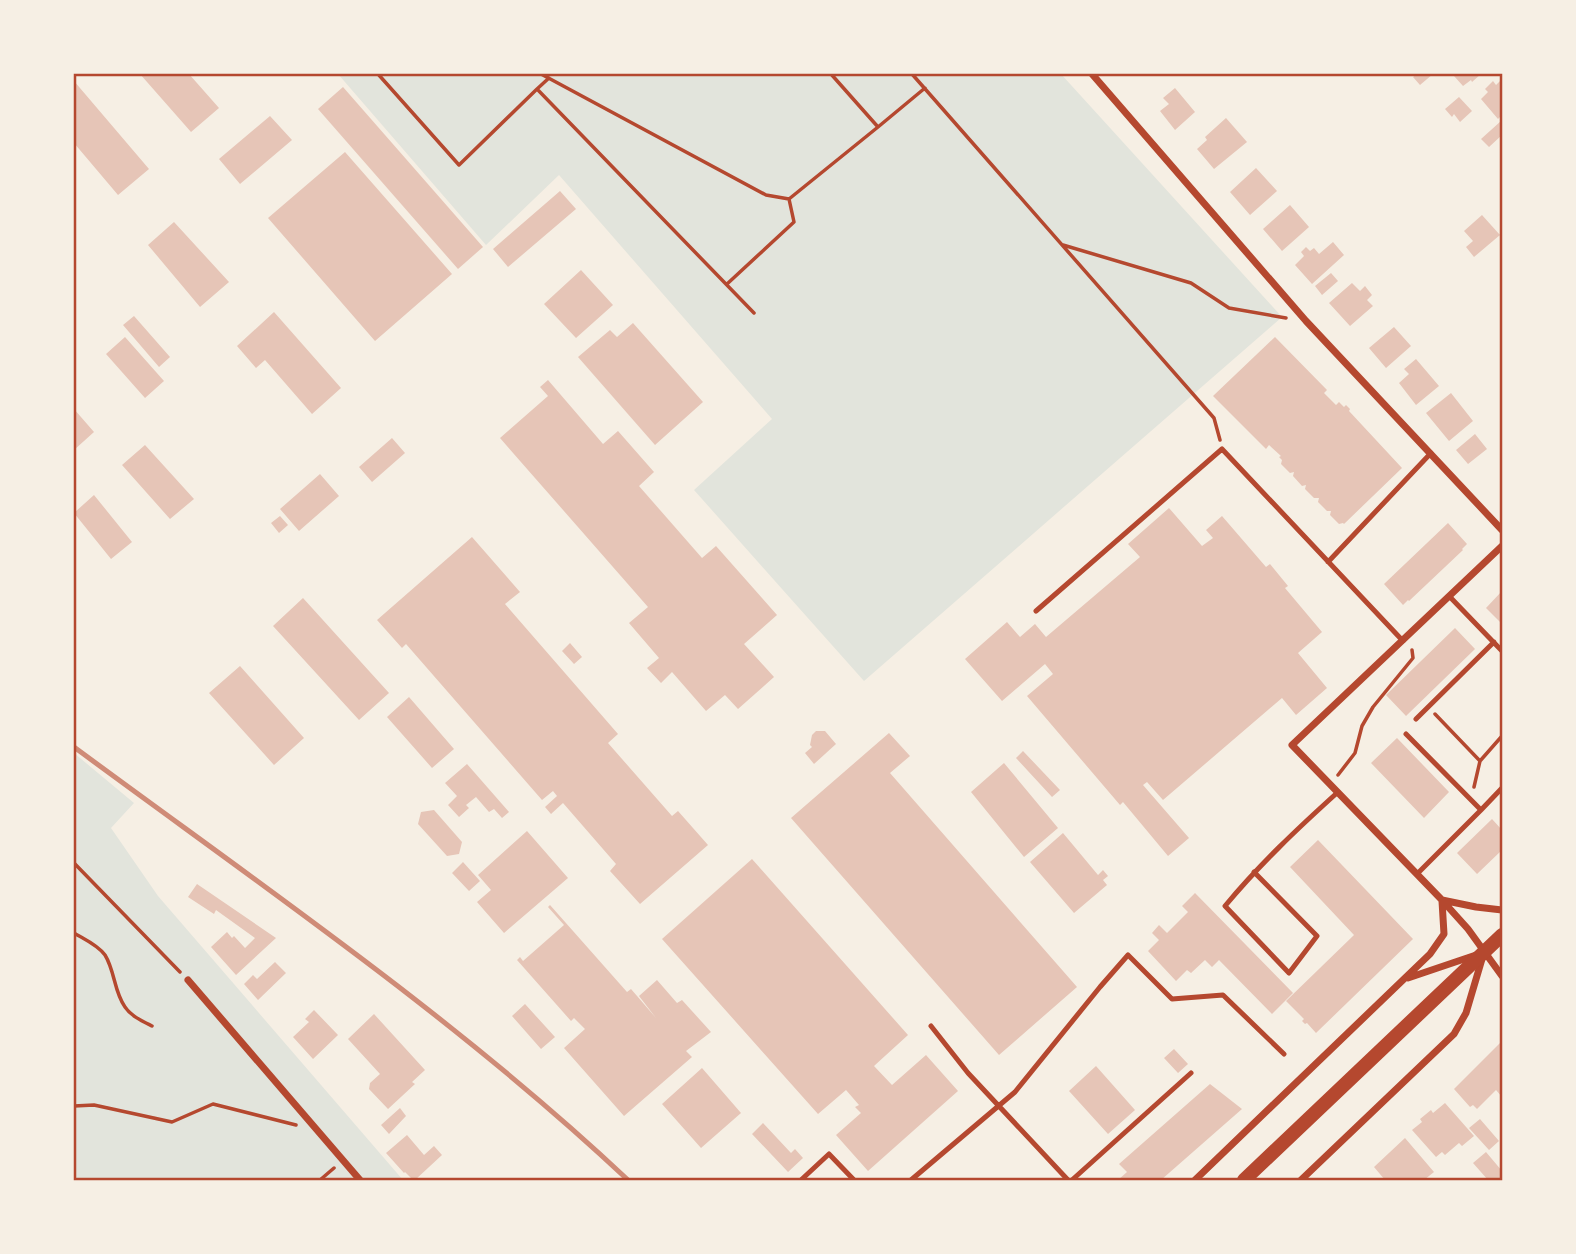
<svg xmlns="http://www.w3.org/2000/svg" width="1576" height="1254" viewBox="0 0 1576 1254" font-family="Karla,sans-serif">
<rect width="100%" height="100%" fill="#f6efe4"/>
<path fill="#e2e4dc" d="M338,74H1061L1282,317L864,681L694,490L772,419L559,175L486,245Z
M74,753L134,803L111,828L158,896L403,1180H74Z"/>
<path fill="#e6c5b7" d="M140,74H189L219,108L191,132Z
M1417,74H1433L1420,85L1413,77Z
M1458,74H1481L1472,82L1471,80L1463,86L1454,76Z
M1502,79V115L1498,119L1481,99L1488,92L1485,89L1493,81L1496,85Z
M74,81L149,169L118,195L74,143Z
M343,87L483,247L458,269L318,109Z
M1175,88L1195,112L1175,130L1160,111L1169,104L1163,98Z
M1459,97L1472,111L1460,122L1454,114L1452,117L1445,109Z
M270,116L292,140L240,184L219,159Z
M1226,118L1247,142L1214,169L1197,149L1207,140L1205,137Z
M1501,121L1502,135L1489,147L1481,139Z
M345,152L452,274L375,341L268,218Z
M1256,168L1277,191L1250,215L1230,192Z
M560,191L576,209L508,267L493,249Z
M1290,205L1309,227L1282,251L1263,229Z
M1482,215L1500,235L1474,257L1466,247L1473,241L1464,231Z
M174,222L229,282L200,307L148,245Z
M1333,242L1344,255L1312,284L1295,265L1304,256L1301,252L1306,247L1310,251L1314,248L1319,254Z
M581,270L613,305L576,338L544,304Z
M1331,273L1338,281L1322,295L1315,286Z
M1352,283L1360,291L1365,286L1372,295L1367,300L1373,306L1350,326L1329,303Z
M274,312L341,388L312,414L265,360L256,368L237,346Z
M134,316L170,357L159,367L123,325Z
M633,323L703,402L655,445L578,357L610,330L617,337Z
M1394,327L1411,346L1386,368L1369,348Z
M125,337L164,381L145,398L106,354Z
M1275,337L1327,390L1324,393L1336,405L1339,402L1344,407L1346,405L1350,409L1349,411L1402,468L1344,524L1343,523L1339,524L1330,515L1331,511H1327L1318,502L1319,498H1314L1305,489L1306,485L1302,486L1293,476L1294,472L1290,473L1281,464L1282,460L1279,457L1281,456L1269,445L1266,449L1213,396Z
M1416,359L1439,386L1416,405L1399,383L1409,374L1404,369Z
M548,380L603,444L618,431L654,472L639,486L702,558L716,546L777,615L744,644L774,677L738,709L725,695L706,711L672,672L661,683L647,668L659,658L629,623L648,607L500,438L548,396L540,387Z
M1451,393L1473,421L1449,441L1426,413Z
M74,409L94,432L74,450Z
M1475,434L1487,449L1468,464L1456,450Z
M392,438L405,453L372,482L359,467Z
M145,445L194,499L170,519L122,465Z
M320,474L339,496L299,531L280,509Z
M94,495L132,542L111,559L74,513Z
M1169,508L1202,546L1213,538L1206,530L1222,516L1266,567L1270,564L1288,586L1285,588L1322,632L1298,653L1327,688L1296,715L1282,698L1163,800L1147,782L1143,785L1189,838L1168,856L1123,802L1120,805L1027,696L1053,674L1045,664L1002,701L965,659L1007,622L1020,637L1035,624L1046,637L1140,557L1128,544Z
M280,516L288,525L279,533L271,523Z
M1448,523L1467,544L1462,549L1463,550L1409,601L1408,600L1403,605L1384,584Z
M472,537L520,592L505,604L618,734L608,743L672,816L678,811L708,845L640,904L610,871L616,864L563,803L551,814L545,807L557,796L553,791L542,800L406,644L402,648L377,620Z
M1502,591V624L1486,608Z
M303,598L389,693L359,720L273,626Z
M1455,628L1475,649L1406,716L1386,695Z
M570,643L582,657L574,664L562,651Z
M240,666L304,738L274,765L209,693Z
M409,697L454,749L432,768L387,717Z
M816,731H825L836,744L814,764L805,753L812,747L810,745L812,735Z
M889,733L910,756L890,773L1077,987L999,1055L791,818Z
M1397,738L1449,792L1424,818L1371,763Z
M1023,751L1060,790L1052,797L1016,758Z
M1004,763L1058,828L1024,857L971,792Z
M467,764L509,812L502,818L494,809L489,812L476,797L466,805L469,808L459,817L448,805L457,796L445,783Z
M434,810L462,842L459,854L447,856L418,824L421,812Z
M1492,819L1502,830V850L1477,874L1457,853Z
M527,831L568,878L504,933L477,902L491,890L478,875Z
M1063,833L1098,875L1103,870L1108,876L1103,880L1107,885L1074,913L1030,862Z
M1318,840L1413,939L1316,1033L1307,1023L1305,1024L1302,1021L1304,1019L1286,1001L1354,935L1290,867Z
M752,859L908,1035L874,1066L892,1085L926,1055L958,1091L868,1171L836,1135L861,1113L855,1107L859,1105L846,1090L818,1114L662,939Z
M463,862L480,881L469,891L452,873Z
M197,884L276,938L236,975L211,947L227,932L232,938L234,936L245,948L255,938L216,910L214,914L188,897Z
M1195,893L1293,993L1272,1014L1219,960L1212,967L1205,960L1191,973L1187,970L1176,981L1148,951L1159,940L1152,933L1159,925L1167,933L1188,912L1182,906Z
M550,905L627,992L631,989L656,1018L639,996L657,980L677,1003L682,1000L711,1032L686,1051L692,1057L624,1116L564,1048L585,1029L574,1018L571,1021L517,960L520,957L523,961L564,925L548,907Z
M275,962L286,973L258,1000L244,984L253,975L257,979Z
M525,1004L555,1037L541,1049L512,1016Z
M314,1010L338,1035L313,1059L293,1037L309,1022L305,1019Z
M374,1014L425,1070L412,1082L415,1084L388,1109L369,1089L370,1083L380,1074L348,1039Z
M1502,1041V1097L1496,1090L1477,1109L1473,1105L1470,1107L1454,1089Z
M1174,1049L1188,1064L1178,1073L1164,1058Z
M1096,1066L1135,1110L1108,1134L1069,1091Z
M702,1068L741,1113L701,1148L662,1104Z
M1210,1084L1242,1109L1161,1180H1118L1127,1172L1119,1164Z
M1445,1103L1474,1136L1462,1146L1459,1143L1445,1155L1442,1152L1436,1157L1412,1130L1422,1122L1420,1119L1431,1110L1433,1113Z
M400,1108L406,1116L389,1134L381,1125Z
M1480,1119L1499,1141L1489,1150L1469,1128Z
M763,1123L791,1153L795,1149L803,1158L788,1172L752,1134Z
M407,1135L424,1155L434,1146L442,1155L415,1180H413L405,1172L404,1173L386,1153Z
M1405,1138L1434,1172L1424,1180H1385L1374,1167Z
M1486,1152L1502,1171V1180H1488L1473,1163Z"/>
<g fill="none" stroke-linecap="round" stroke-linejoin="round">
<path stroke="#b5482f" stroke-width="3.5" d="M378,74L459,165L537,89L754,313
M541,74L766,195L789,199L878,127L831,74
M912,74L1214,418L1220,440
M537,89L549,78
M878,127L925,88
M1063,245L1191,283L1229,308L1286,318
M727,284L794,222L789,199
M1435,714L1480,761
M1338,775L1355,753L1362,726L1373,707L1413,658L1412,650
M1474,787L1480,761L1502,736
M74,863L180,972
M74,933C84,939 98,945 105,955C115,971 114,992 125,1007C131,1016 142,1021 152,1026
M74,1106L94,1105L172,1122L213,1104L296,1125
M320,1180L334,1168"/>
<path stroke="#b5482f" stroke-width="5" d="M1328,562L1431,453
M1450,597L1502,651
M1036,611L1222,449L1403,641
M1416,719L1494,642
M1406,734L1481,810L1502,788
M1254,872L1317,936L1289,973L1225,906C1260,864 1297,829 1338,792
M1417,874L1481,810
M931,1026L968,1073L1068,1180
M801,1180L829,1154L854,1180
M911,1180L1015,1092L1100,987L1128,955L1172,999L1223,995L1284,1054
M1072,1180L1191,1073"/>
<path stroke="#b5482f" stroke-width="7" d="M1092,74L1306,321L1502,530
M1502,546L1292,745L1441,899L1468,929L1502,976
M1442,900L1476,907L1502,910
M1408,978L1476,955
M188,980L360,1180
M1195,1180L1430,954L1444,934L1442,901
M1301,1180L1454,1034L1466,1013L1482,959"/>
<path stroke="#b5482f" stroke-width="14" d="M1244,1180L1502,935"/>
<path stroke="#cf8b77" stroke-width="5" d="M74,747C262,886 457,1019 628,1180"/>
</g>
<rect width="1576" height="1254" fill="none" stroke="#f6efe4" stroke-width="150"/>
<rect x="75" y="75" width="1426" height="1104" fill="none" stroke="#b5482f" stroke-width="2.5"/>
</svg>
